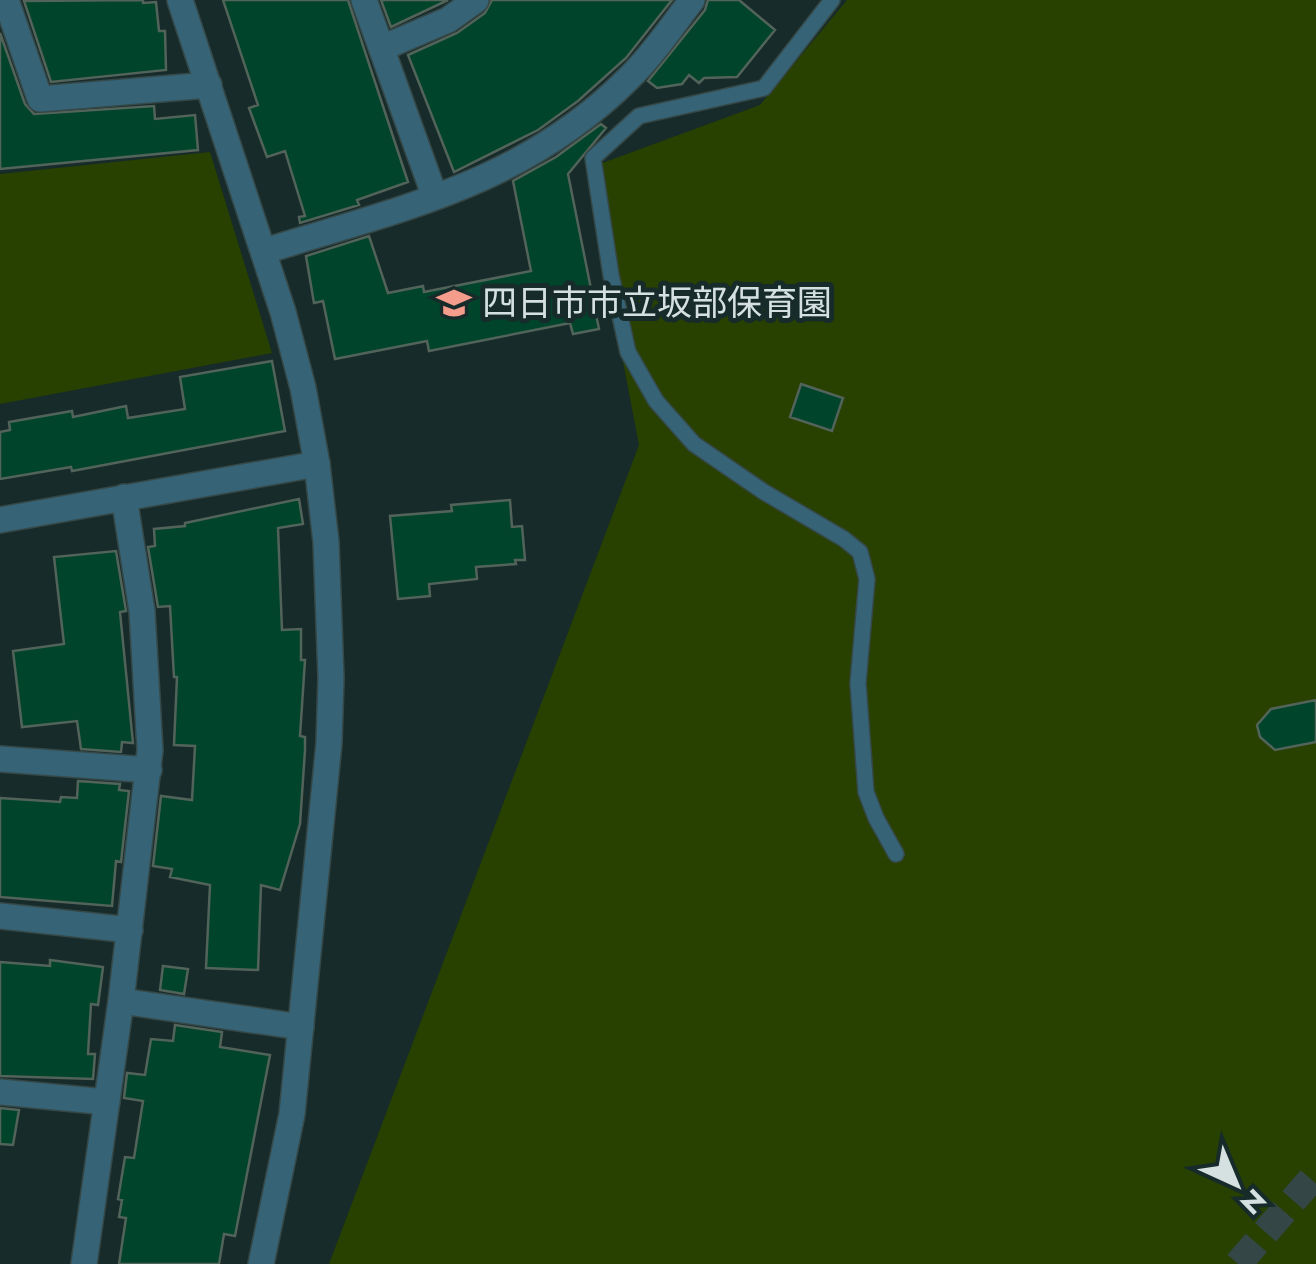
<svg xmlns="http://www.w3.org/2000/svg" width="1316" height="1264" viewBox="0 0 1316 1264" font-family="Jost,'Noto Sans JP',sans-serif">
<rect width="100%" height="100%" fill="#172b2a"/>
<path fill="#284000" d="M847,0H1316V1264H329L639,445L586,169L760,105Z
M210,152L272,353L0,404V174Z"/>
<path fill="#00442b" stroke="#52635a" stroke-width="2.5" d="M143,0V3L156,2L159,31H165L166,70L51,82L24,1Z
M223,0H348L408,182L357,200L359,205L300,223L299,217L305,216L285,151L267,157L249,108L258,105Z
M381,0H448L391,27Z
M492,0H672L626,58L578,101L538,130L454,172L408,55L457,33L485,13Z
M708,0H739L775,30L737,77L704,78L699,83L689,75L682,84L657,88L648,81L705,10Z
M0,33L25,104L34,114L154,106L155,119L195,115L198,150L0,169Z
M601,124L606,128L568,174L599,329L573,334L570,323L429,351L427,341L335,359L323,301L314,303L306,256L369,236L388,293L423,286L424,292L531,271L513,181L556,157Z
M272,361L285,431L72,471L71,467L0,479V432L10,430L9,422L72,411L73,417L126,406L128,418L185,409L180,377Z
M801,384L843,398L832,431L790,417Z
M299,499L303,524L278,528L282,630L301,629V660H305L300,736L305,737V750L300,824L280,890L261,885L258,970L206,968L210,885L170,877L172,869L153,866L161,796L192,800L195,746L174,745L177,677H174L170,606L158,607L148,547L155,546L154,529L185,526V523Z
M510,500L512,527L522,526L525,560H515L516,564L476,567L477,579L429,584L430,596L398,599L390,516L452,511L451,505Z
M116,551L126,611L120,612L133,743L122,742L121,752L81,749L77,721L22,727L13,651L64,644L54,557Z
M1316,700V742L1275,750L1260,737L1257,725L1271,709Z
M78,781L120,784L119,790L129,791L121,862L116,861L112,906L0,897V798L60,802L61,797L77,798Z
M50,960L103,967L98,1005L91,1004L88,1054H95L93,1079L0,1076V962L50,966Z
M163,966L188,969L184,994L160,990Z
M175,1025L222,1032L220,1047L270,1055L235,1236L224,1234L219,1264H119L126,1218L119,1217L122,1200L118,1199L125,1157L134,1158L143,1101L124,1098L127,1073L145,1075L151,1039L173,1041Z
M0,1108L19,1110L13,1145L0,1144Z"/>
<g fill="none" stroke-linecap="round" stroke-linejoin="round">
<path stroke="#344645" stroke-width="28" stroke-dasharray="28 14" stroke-linecap="butt" d="M1238,1264L1316,1174"/>
<g stroke="#354847" stroke-width="18">
<path id="service" d="M832,0L764,88L639,116L593,158L611,275L628,352L656,401L694,444L764,492L844,539L860,552L867,579L858,683L866,792L876,818L896,854"/>
</g>
<g stroke="#354847" stroke-width="28">
<path id="minor" d="M6,0L40,99L209,85
M364,0L435,197
M382,48L448,20L476,0
M265,251C402,208 523,184 629,78C653,55 672,26 692,0
M0,520L317,464
M0,759L149,770
M0,916L130,930
M121,1001L301,1027
M0,1092L107,1102
M84,1264L121,1001L150,750L142,611L124,497"/>
</g>
<g stroke="#354847" stroke-width="28">
<path id="tertiary" d="M180,0L283,312L303,388L317,464L326,542L331,678L329,743L292,1114L261,1264"/>
</g>
<use href="#service" stroke="#366375" stroke-width="15"/>
<use href="#minor" stroke="#366375" stroke-width="25"/>
<use href="#tertiary" stroke="#366375" stroke-width="25"/>
</g>
<defs>
<g id="school-bare" transform="scale(2.7)"><path d="M0-5L7-2L0 1L-7-2ZM-4 1L0 2.5L4 1V4Q0 6-4 4Z" fill="#f49d8c" stroke="#172b2a" stroke-width="2.5" paint-order="stroke"/></g>
</defs>
<g fill-rule="evenodd">
<use href="#school-bare" x="454" y="303"/>
</g>
<g text-anchor="middle" dominant-baseline="central" stroke-width="10" stroke-linejoin="round" paint-order="stroke">
<g font-size="35" fill="#d5e1e0" stroke="#172b2a" text-anchor="start">
<text x="482" y="303">四日市市立坂部保育園</text>
</g>
</g>
<g transform="translate(1236 1184) rotate(136)" stroke="#172b2a" stroke-width="8" paint-order="stroke">
<path d="M0-8L18 38L0 25L-18 38Z" fill="#d5e1e0"/>
<text y="-15" font-size="28" font-weight="bold" text-anchor="middle" fill="#d5e1e0">N</text>
</g>
</svg>
